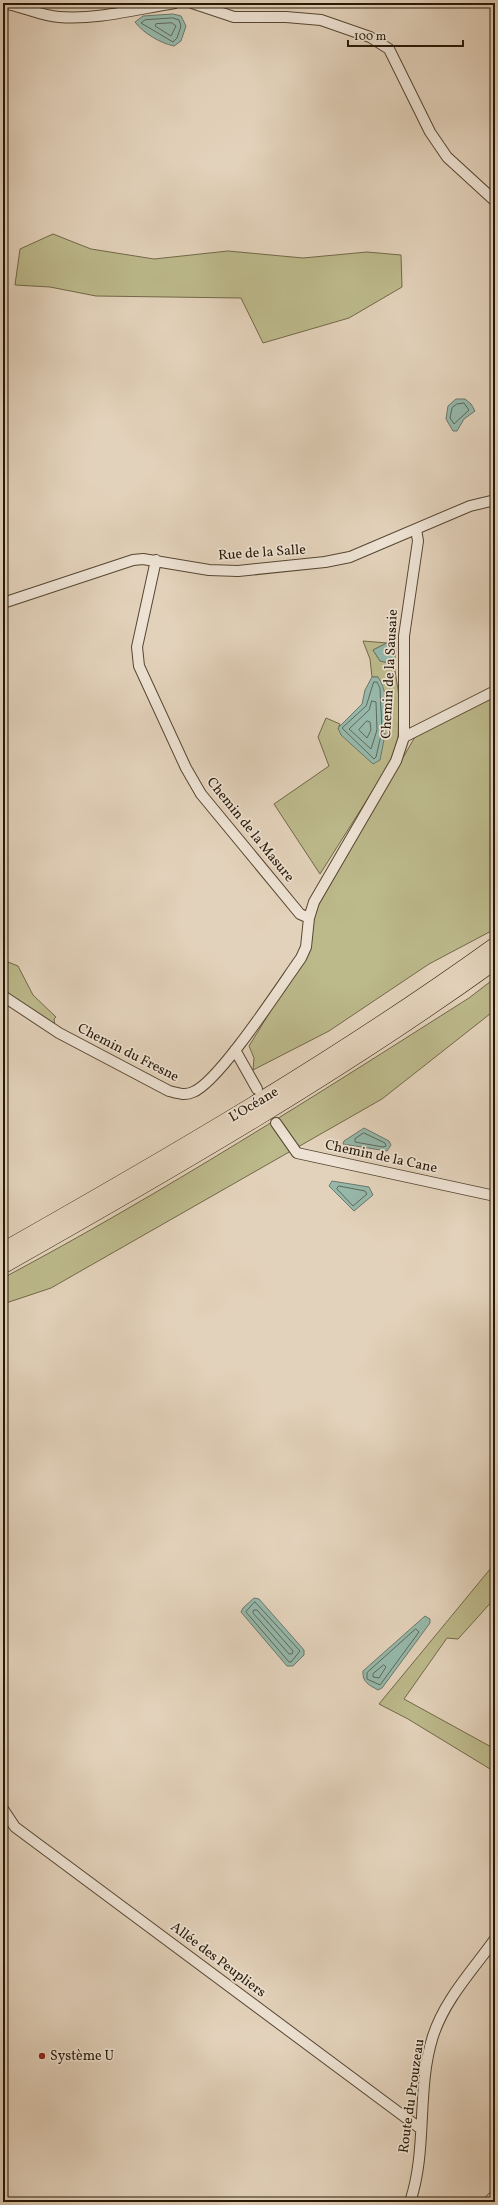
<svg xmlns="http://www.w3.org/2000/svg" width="498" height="2205" viewBox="0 0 498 2205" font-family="Vollkorn,serif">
<rect width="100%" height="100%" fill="#e3d2bb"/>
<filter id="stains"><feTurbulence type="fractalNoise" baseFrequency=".005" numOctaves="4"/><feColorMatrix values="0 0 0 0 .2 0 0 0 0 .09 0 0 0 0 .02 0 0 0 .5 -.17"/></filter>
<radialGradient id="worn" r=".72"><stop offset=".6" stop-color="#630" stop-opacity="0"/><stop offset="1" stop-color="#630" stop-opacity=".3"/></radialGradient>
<path fill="#bcb98b" stroke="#726848" d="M53,234L91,249L154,259L228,251L303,258L367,252L401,255L402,287L349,318L263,343L241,298L96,296L50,287L15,285L20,249Z
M363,641L387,643L373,650L380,661L394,664L399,696L398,743L389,765L320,874L274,804L329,766L318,737L326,718L340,724L338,729L373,764L378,677H372L370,659Z
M495,695V929L429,964L329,1031L253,1070L254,1058L249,1046L310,947L315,911L416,735Z
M3,960L18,966L33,995L56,1017L54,1019L55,1026L3,991Z
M495,978V1010L382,1099L51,1288L3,1304V1278C163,1193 316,1095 469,998Z
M491,1568L495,1570V1598L458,1639L447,1638L404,1699L495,1749V1772L408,1719L379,1704Z"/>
<path fill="#96b8ab" stroke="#6a7869" d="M173,14L181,16L186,26L181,41L174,46C160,43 143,33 135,22L143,16Z
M456,399H465L471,404L475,411L464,419L457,431H453L446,419L448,406Z
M387,643L394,644L396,651L394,664L380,661L373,650Z
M372,677H378C393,700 385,735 380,760L373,764L341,735L338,728L362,704L365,690Z
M364,1128L389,1141L391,1145L387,1151L343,1144L344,1141Z
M332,1181L369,1187L373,1195L354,1211L329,1186Z
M254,1598L259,1599L304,1650V1655L293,1666H287L241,1612L243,1608Z
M425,1616L430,1619V1623L382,1688L378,1690C369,1685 362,1682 363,1671Z"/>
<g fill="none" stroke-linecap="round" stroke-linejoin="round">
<path stroke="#5e6858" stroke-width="1" d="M173,18L179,20L181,26L177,38L173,42L141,23L145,20Z
M172,23L176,26L171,36L155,26L156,24Z
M457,404L464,403L469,410L454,424L450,418L452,408Z
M374,682H377L380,688L382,731L376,757L374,759L342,728L366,706Z
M372,701L376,702L377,730L371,749L349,729L369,710Z
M367,721L370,722L371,730L367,738L359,730Z
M364,1133L385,1143L386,1146L383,1147L355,1142V1139Z
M339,1186L365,1191L367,1194L353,1206L337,1189Z
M255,1602L300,1651L291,1662H289L246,1612Z
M254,1610H257L293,1651L292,1654H289L253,1613Z
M416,1629L419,1632L380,1685L367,1679V1673Z
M384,1665L386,1667L379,1678L373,1677V1674Z"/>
<g stroke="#564632" stroke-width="12">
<path id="minor" d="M3,3C22,6 41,16 59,17C97,20 137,9 175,3
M192,3L234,17H286L321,20L370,37L389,49L430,132L447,157L495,201
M3,603L133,560L143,559L209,570L238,571L325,562L350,557L470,506L495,500
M404,737L495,691
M309,918L314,902L396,761L404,737V636L418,541L416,529
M3,996L59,1033L169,1091C177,1093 185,1096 193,1092C219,1082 281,986 301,958L306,947L309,918L300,914L201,794L186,768L139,666L137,647L156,560
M235,1050L257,1089
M276,1123L297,1153L495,1196
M3,1809L15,1827L421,2129
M410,2202C428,2149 416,2089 433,2036C445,1999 473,1970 495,1939"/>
</g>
<g stroke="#271805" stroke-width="14">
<path id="major" d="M490,2202L495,2197"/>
</g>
<g stroke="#271805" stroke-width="16">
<path id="highway" d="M3,1250C171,1155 338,1058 495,945
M3,1266C171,1171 338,1075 495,962"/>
</g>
<use href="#minor" stroke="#ede2d3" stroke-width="10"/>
<use href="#major" stroke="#e3d2bb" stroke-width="13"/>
<use href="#highway" stroke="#e3d2bb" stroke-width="15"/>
</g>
<circle fill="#8f2418" stroke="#ede2d3" stroke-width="1.5" cx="42" cy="2056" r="4"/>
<g text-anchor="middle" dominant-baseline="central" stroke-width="3.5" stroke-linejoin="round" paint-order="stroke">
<g font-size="14" fill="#271805" stroke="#ede2d3">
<text transform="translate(262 553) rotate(-4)">Rue de la Salle</text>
<text transform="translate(390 674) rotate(-87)">Chemin de la Sausaie</text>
<text transform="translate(250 830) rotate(51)">Chemin de la Masure</text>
<text transform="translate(128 1053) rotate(27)">Chemin du Fresne</text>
<text transform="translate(254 1105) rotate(-31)">L’Océane</text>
<text transform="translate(381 1157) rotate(12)">Chemin de la Cane</text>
<text transform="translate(218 1960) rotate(37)">Allée des Peupliers</text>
<text transform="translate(412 2096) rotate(-82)">Route du Prouzeau</text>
</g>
<g font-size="14" fill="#271805" stroke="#ede2d3" text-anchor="start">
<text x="50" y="2056">Système U</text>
</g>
</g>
<rect width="498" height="2205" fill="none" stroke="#e3d2bb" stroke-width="16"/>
<rect x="4" y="4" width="490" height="2197" fill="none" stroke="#271805" stroke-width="2"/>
<rect x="8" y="8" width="482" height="2189" fill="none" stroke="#271805"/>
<path d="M348 40v6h115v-6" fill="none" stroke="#271805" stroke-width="2"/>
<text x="354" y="40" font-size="12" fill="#271805" stroke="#ede2d3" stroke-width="3" paint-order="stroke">100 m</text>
<rect width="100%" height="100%" filter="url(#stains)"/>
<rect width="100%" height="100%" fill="url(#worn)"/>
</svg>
